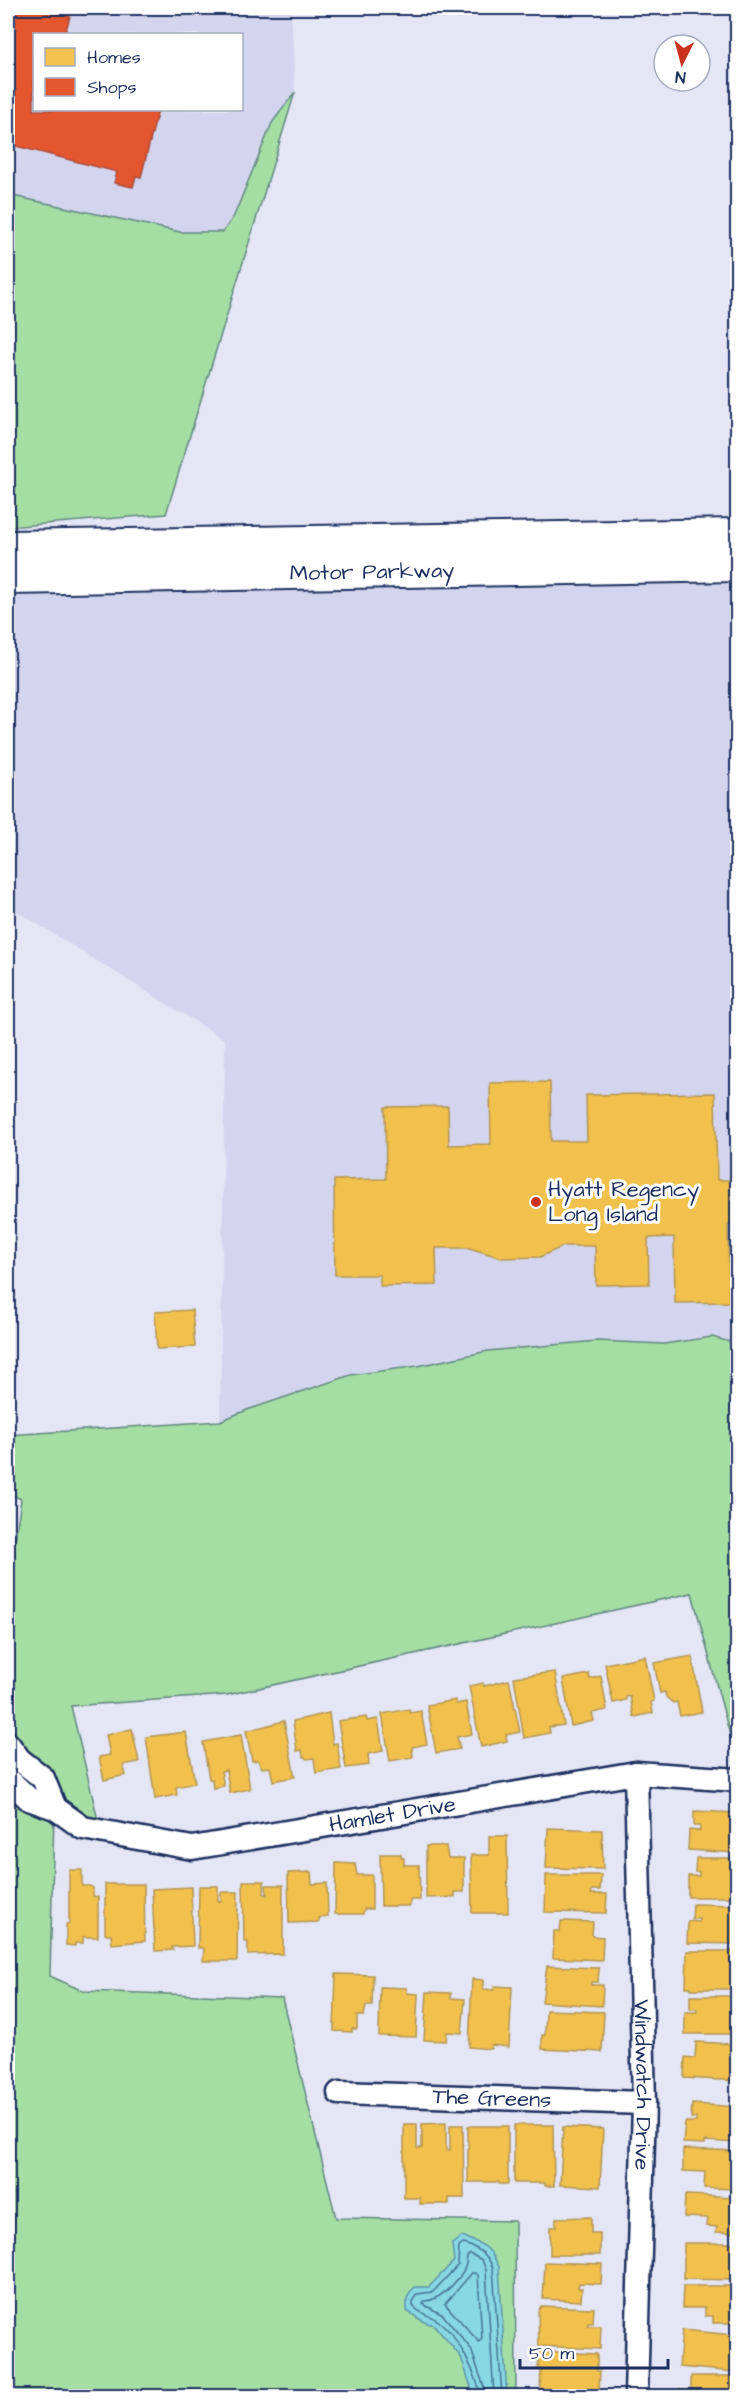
<svg xmlns="http://www.w3.org/2000/svg" width="745" height="2404" viewBox="0 0 745 2404" font-family="'Architects Daughter',sans-serif">
<rect width="100%" height="100%" fill="#e5e6f5"/>
<filter id="ink" filterUnits="userSpaceOnUse"><feTurbulence type="fractalNoise" baseFrequency=".0167" numOctaves="2"/><feDisplacementMap in="SourceGraphic" scale="12" xChannelSelector="R" yChannelSelector="G"/><feConvolveMatrix kernelMatrix="1 2 1 2 8 2 1 2 1" color-interpolation-filters="sRGB"/></filter>
<g filter="url(#ink)">
<path fill="#d3d5ee" fill-rule="evenodd" d="M8,8H291L295,92L272,123L234,216L223,232H180L8,195ZM34,34H242V110H34Z
M737,583V1344L712,1337L664,1344L597,1341L488,1351L418,1366L351,1375L247,1410L220,1421L225,1040L8,906V592Z"/>
<path fill="#a5dea3" stroke="#608680" stroke-width="1.5" d="M295,92L166,514L8,527V195L180,232H223L234,216L272,123Z
M712,1337L737,1344V1754H735L692,1593L227,1695L71,1706L102,1837L54,1815L50,1976L83,1991L282,1998L336,2218L515,2221L516,2396H8V1589L21,1499L8,1493V1435L220,1421L247,1410L351,1375L418,1366L488,1351L597,1341L664,1344Z"/>
<path fill="#87d8e2" stroke="#5c94ad" stroke-width="1.5" d="M461,2237C482,2243 490,2246 499,2267L507,2396H474L461,2357L434,2325L424,2322L407,2311V2298L414,2287H429L454,2261L452,2244Z"/>
<path fill="#f2c14e" stroke="#b29553" stroke-width="1.5" d="M550,1082L551,1141H587L586,1095L715,1093L717,1180H738V1225H728L729,1302L675,1303L674,1237L648,1238L649,1284L596,1285L595,1246H564L540,1257L502,1258L469,1248H436L437,1285L380,1286V1275H335L334,1180L386,1179L385,1107L448,1106L449,1145L491,1144L490,1083Z
M192,1310L195,1347L157,1349L155,1312Z
M645,1656L654,1701L651,1702L653,1713L634,1717L630,1696L626,1697V1700L613,1703L605,1664Z
M692,1656L702,1712L680,1716L677,1702L673,1703L666,1697L665,1692L660,1693L654,1663Z
M555,1672L564,1725L549,1727L550,1733L524,1738L514,1677Z
M589,1674L590,1679L601,1676L607,1710L592,1713L594,1721L571,1726L563,1679Z
M509,1680L520,1732L506,1735L507,1741L481,1747L469,1686L483,1683L484,1686Z
M455,1700L456,1704L466,1702L472,1734L457,1737L460,1749L436,1753L427,1705Z
M409,1709L410,1713L421,1711L427,1744L412,1747L413,1757L390,1761L382,1714Z
M329,1713L333,1744L337,1743L341,1769L316,1773L314,1758L307,1759L303,1756L302,1750L297,1751L293,1721Z
M366,1717L367,1721L378,1719L383,1751L368,1754L369,1765L346,1768L338,1721Z
M284,1721L295,1777L273,1781L270,1767L262,1768L258,1760L252,1761L246,1731Z
M132,1729L139,1762L123,1765L126,1775L104,1780L99,1757L110,1755L106,1735Z
M186,1732L195,1783L176,1787L177,1795L155,1799L146,1737Z
M241,1735L250,1789L230,1793L226,1770L221,1771L224,1786L213,1788L212,1779H209L203,1742Z
M694,1811L738,1813V1853L688,1850L689,1830L700,1831V1826H694Z
M548,1828L602,1830L603,1869L546,1868Z
M489,1836H507L508,1913H472L471,1855H489Z
M426,1846H446L448,1858H464V1892H455V1897L426,1898Z
M380,1854H401V1858H404V1865H419L420,1900H410V1906H381Z
M696,1858H738V1897H688V1876H699V1872H695Z
M336,1863L355,1864L357,1875H372V1909H364L363,1914H335Z
M69,1870H82V1886H90L93,1888V1896L98,1897V1937H83V1943H75V1946L66,1945V1924H69Z
M311,1872L312,1884L327,1883L328,1917L319,1918V1922L289,1923L288,1873Z
M546,1875H601L600,1890H592L591,1894H607L606,1913L545,1912Z
M243,1881H264V1894L267,1895L266,1885H283V1954L248,1955V1942H244Z
M105,1884H144L145,1941L112,1944L111,1934H105Z
M199,1886H218V1901H221V1892H238L237,1961H203L204,1948H198Z
M191,1887L193,1946L172,1947L173,1950L155,1951L152,1889Z
M693,1904L738,1905V1944L687,1943L688,1921L699,1922V1919H692Z
M561,1921L593,1922L592,1936L603,1937L602,1960L553,1958L554,1931H560Z
M687,1951H734V1962H738V1989H691V1987H686Z
M547,1966L599,1968L598,1982H591V1985H603L602,2006L542,2002Z
M336,1974L373,1975L372,2006H366L364,2016H357V2029H352V2032L334,2031Z
M472,1979L483,1980V1989L494,1990V1986L512,1987L509,2047L491,2045V2049L469,2047Z
M380,1987L407,1988V1993L418,1994L416,2037L379,2036Z
M427,1992L451,1993V1998L465,1999L462,2033L447,2032L446,2041L424,2040Z
M690,1996H738V2034H685V2012H697V2009H690Z
M546,2010L604,2012L602,2052L542,2049V2035H545Z
M696,2042L736,2044L738,2081L684,2078L685,2057L695,2058Z
M692,2104L738,2107V2143L705,2141V2144L683,2143L685,2122H696V2118H691Z
M446,2123V2150H450V2125H463L464,2198H449V2204H420V2198H404V2124H417V2148H422V2124Z
M514,2125H553L554,2186H545V2183H514Z
M468,2126H508V2184H499V2182H468Z
M563,2127L603,2129L600,2187L560,2185Z
M683,2149L738,2151V2189L704,2188L705,2172L683,2171Z
M685,2195L738,2197V2233L716,2232L717,2227L706,2226L707,2218L684,2217Z
M591,2217V2233H600V2255H550V2227H556V2218Z
M684,2243H738V2280L684,2279Z
M545,2262L602,2264L601,2284L579,2283L578,2288H582L581,2301L543,2299Z
M683,2286H738V2323H713V2316H705V2308H682Z
M541,2306L594,2308L593,2323H588V2326H601L600,2349L539,2346L538,2311Z
M682,2330L733,2335L732,2343L738,2344L735,2372L679,2367Z
M539,2351L597,2354V2371H600L599,2391L540,2389L541,2369H538Z
M691,2376H732V2396H679V2389H691Z"/>
<path fill="#e4572e" stroke="#a84b3c" stroke-width="1.5" d="M8,8H37L70,16L65,34H34V110H158L141,177L136,176L133,187L114,183L117,172L8,144Z"/>
<g fill="none" stroke-linecap="round" stroke-linejoin="round">
<path stroke="#467393" stroke-width="1.5" d="M472,2273H475L478,2275L482,2339L479,2342L445,2304Z
M480,2396C478,2375 455,2332 437,2320C429,2315 420,2314 413,2306V2300L417,2294L433,2292L458,2265L459,2247L463,2244C479,2248 487,2253 493,2268L502,2396
M487,2396L471,2349L443,2315L423,2304L425,2301C442,2300 468,2274 467,2256L470,2254L482,2260L486,2270L494,2396"/>
<g stroke="#1b2f5e" stroke-width="27">
<g id="minor">
<path d="M8,1744L20,1760L43,1778L55,1808"/>
<path id="s1" d="M636,1773L644,2103L636,2396"/>
<path id="s2" d="M8,1779L29,1799L55,1808L83,1828L192,1848L636,1773L738,1780"/>
<path id="s3" d="M339,2093L644,2103"/>
</g>
</g>
<g stroke="#1b2f5e" stroke-width="36">
<g id="secondary">
<path d="M8,547L738,535"/>
<path id="s4" d="M8,578L738,565"/>
</g>
</g>
<use href="#minor" stroke="#fff" stroke-width="22"/>
<use href="#secondary" stroke="#fff" stroke-width="32"/>
</g>
</g>
<circle fill="#c8321e" stroke="#fff" stroke-width="2" cx="536" cy="1202" r="6"/>
<g text-anchor="middle" dominant-baseline="central" stroke-width="6" stroke-linejoin="round" paint-order="stroke">
<g font-size="22" fill="#1b2f5e" stroke="#fff">
<text stroke="none"><textPath href="#s4" startOffset="364">Motor Parkway</textPath></text>
<text stroke="none"><textPath href="#s2" startOffset="405">Hamlet Drive</textPath></text>
<text stroke="none"><textPath href="#s1" startOffset="312">Windwatch Drive</textPath></text>
<text stroke="none"><textPath href="#s3" startOffset="153">The Greens</textPath></text>
</g>
<g font-size="22" fill="#1b2f5e" stroke="#fff" text-anchor="start">
<text x="548" y="1189">Hyatt Regency<tspan x="548" dy="25">Long Island</tspan></text>
</g>
</g>
<rect width="745" height="2404" fill="none" stroke="#fff" stroke-width="30"/>
<rect x="15" y="15" width="715" height="2374" fill="none" stroke="#1b2f5e" stroke-width="2" filter="url(#ink)"/>
<rect x="33" y="33" width="210" height="78" fill="#ffffff" stroke="#a4acbf" stroke-width="1.5"/>
<rect x="45" y="48" width="30" height="18" fill="#f2c14e" stroke="#a4acbf" stroke-width="1.5"/>
<text x="87" y="63" font-size="18" fill="#1b2f5e">Homes</text>
<rect x="45" y="78" width="30" height="18" fill="#e4572e" stroke="#a4acbf" stroke-width="1.5"/>
<text x="87" y="93" font-size="18" fill="#1b2f5e">Shops</text>
<g transform="translate(682 63) rotate(186)"><circle r="28" fill="#ffffff" stroke="#a4acbf" stroke-width="1.5"/>
<path d="M0-4.5L10 22L0 15L-10 22Z" fill="#c8321e"/>
<text y="-9" font-size="16" font-weight="bold" text-anchor="middle" fill="#1b2f5e">N</text>
</g>
<path d="M520 2359v9h148v-9" fill="none" stroke="#1b2f5e" stroke-width="3"/>
<text x="529" y="2359" font-size="18" fill="#1b2f5e" stroke="#ffffff" stroke-width="4.5" paint-order="stroke">50 m</text>
</svg>
